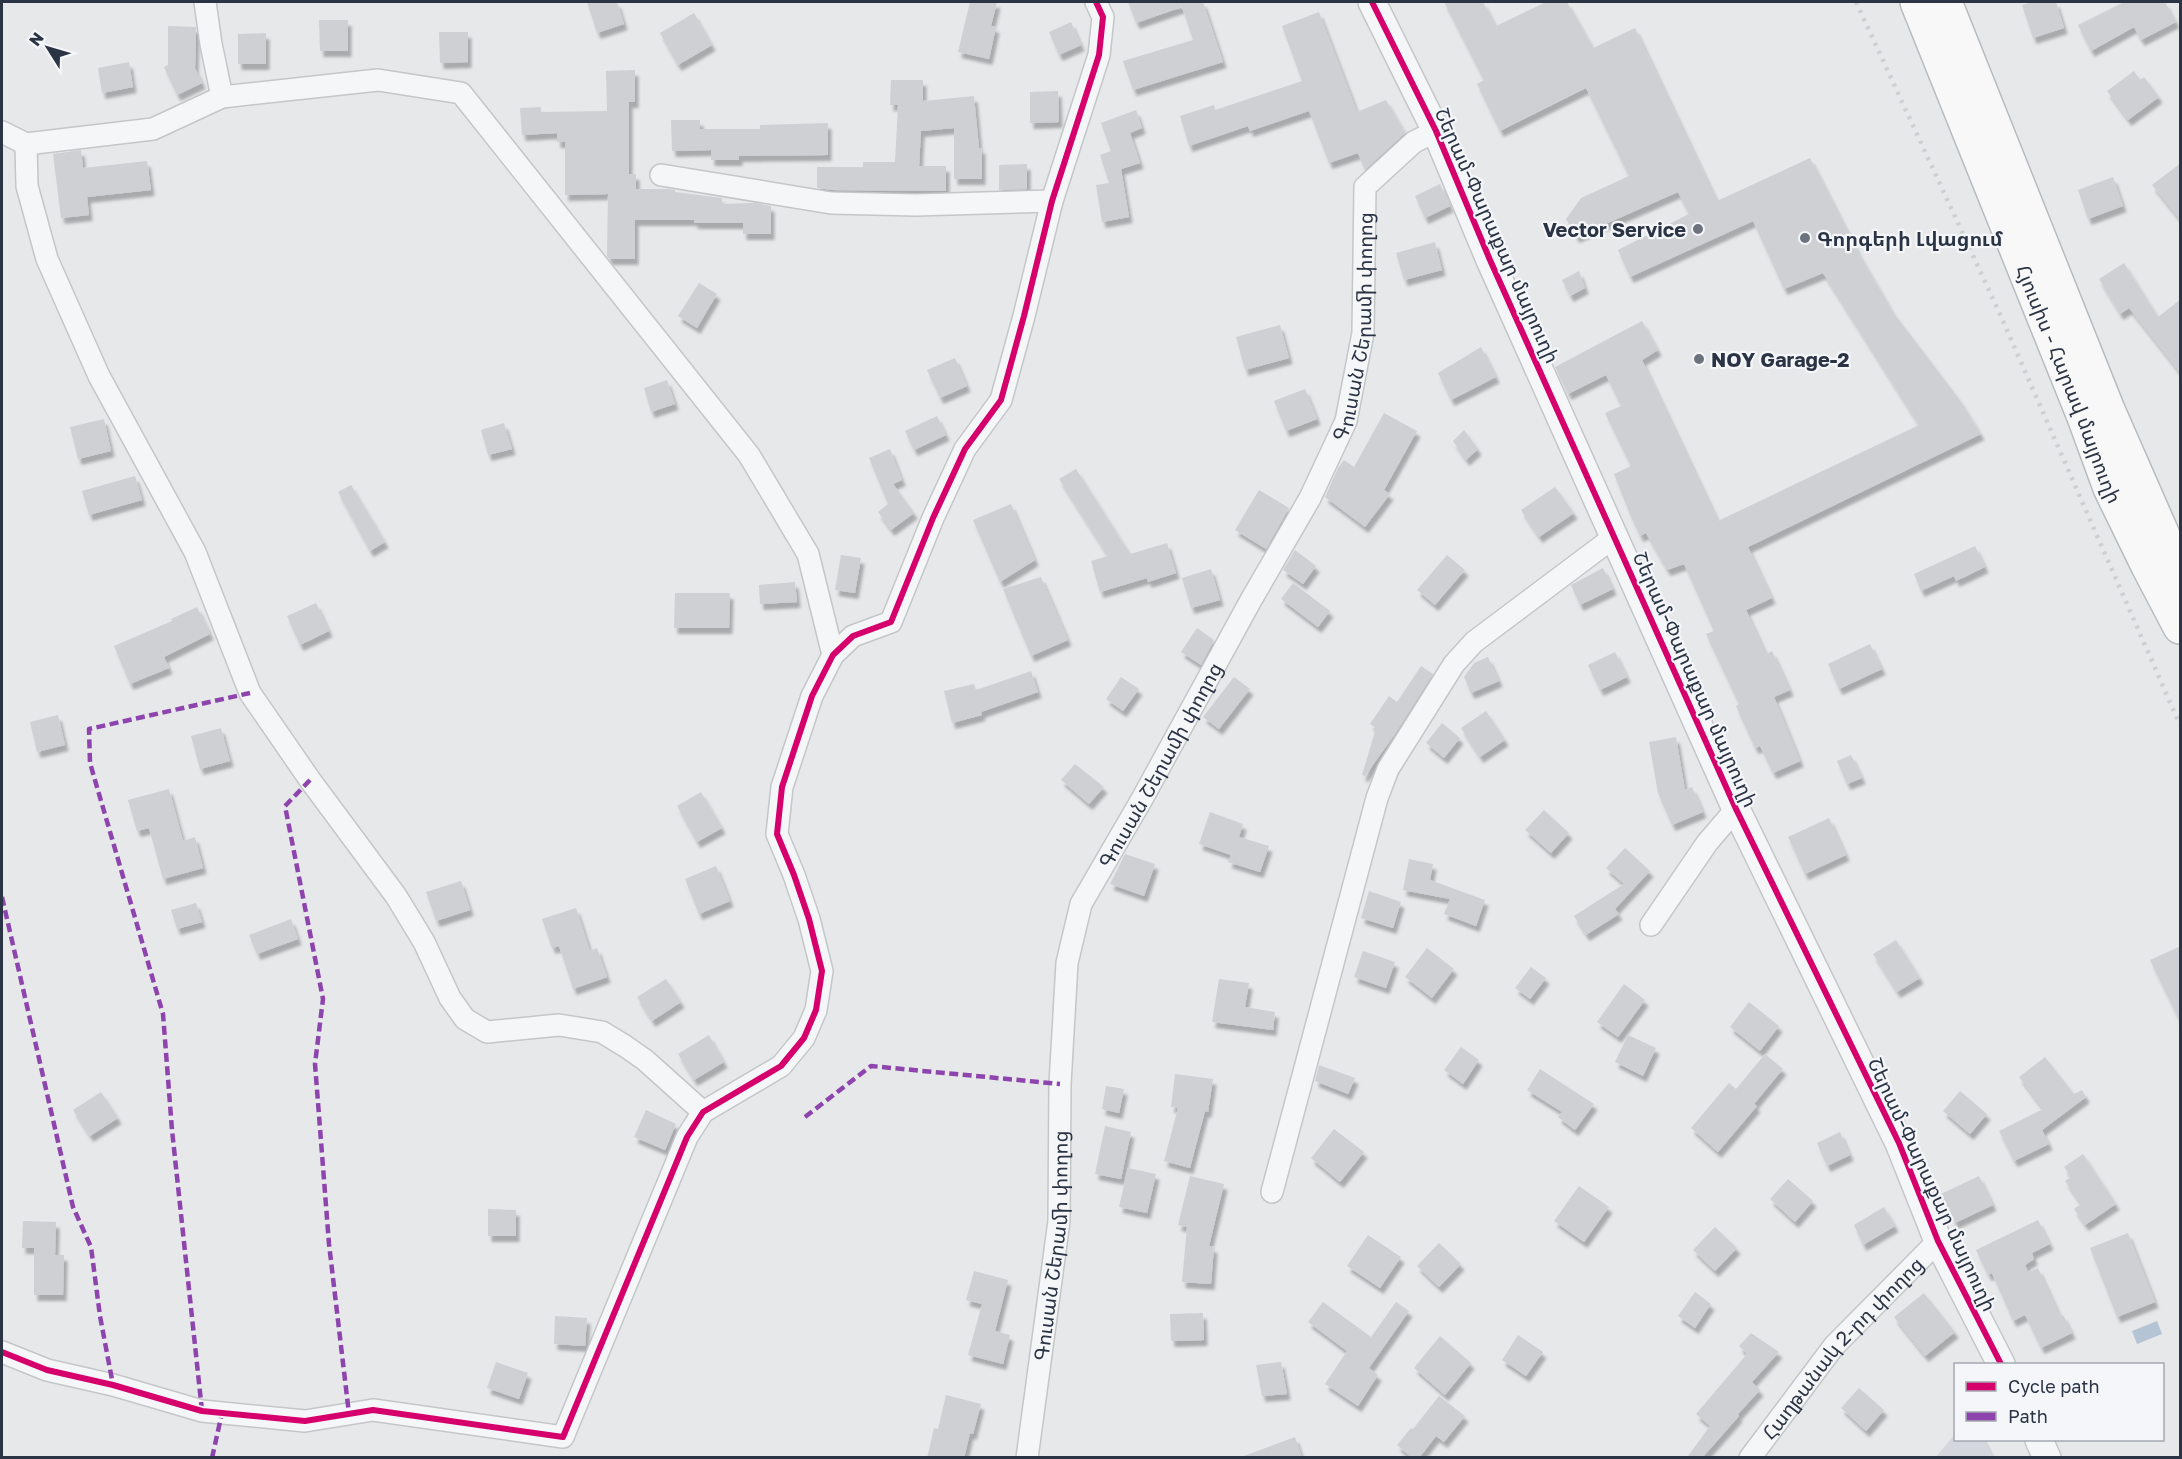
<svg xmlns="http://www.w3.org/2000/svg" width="2182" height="1459" viewBox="0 0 2182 1459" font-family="'Golos Text','Noto Sans Armenian',sans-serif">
<defs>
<filter id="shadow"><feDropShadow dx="3.5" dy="6" stdDeviation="1.5" flood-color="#0004"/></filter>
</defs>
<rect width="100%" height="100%" fill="#e6e8ea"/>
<path fill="#d4d7dd" d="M1955,1434L1956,1440H1986L1995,1457H1936Z"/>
<path fill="#b4c4d5" d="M2157,1321L2162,1334L2137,1344L2132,1331Z"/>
<path fill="#ced0d3" filter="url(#shadow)" d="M587,2H617L624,24L597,33Z
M970,2H997L991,26L996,27L989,59L958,52Z
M1128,2H1203L1223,62L1133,90L1123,61L1193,40L1182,7L1136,23Z
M1444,2H1483L1496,26L1546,2H1567L1593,48L1635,28L1717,201L1810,158L1859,254L1892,311L1959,399L1981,434L1748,547L1772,598L1746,610L1766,654L1772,651L1790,690L1774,697L1800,761L1773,773L1760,746L1755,748L1736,706L1739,704L1706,634L1714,631L1684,564L1667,570L1646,533L1640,536L1630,514L1614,474L1631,466L1605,413L1621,406L1606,375L1568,394L1555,367L1642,321L1658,350L1642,360L1718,521L1919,425L1823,273L1784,289L1753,221L1630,277L1618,250L1689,214L1678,192L1576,237L1566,219L1581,198L1629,176L1586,88L1500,131L1477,84L1484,80Z
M2033,2H2056L2064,28L2033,38L2022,5Z
M2124,2H2165L2176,22L2141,40L2134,27L2091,51L2078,25Z
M1319,12L1357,112L1386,100L1405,133L1365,170L1358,153L1329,163L1309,111L1250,131L1248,126L1189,146L1180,116L1214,105L1215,110L1302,81L1282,26Z
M694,13L712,45L678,65L660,33Z
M319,20H348V51H320Z
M1071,22L1081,45L1059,55L1049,32Z
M168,26L196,27V30L195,68L202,83L177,95L164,67L168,65Z
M439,32H468V62L440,63Z
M266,33V64H238V34Z
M129,62L133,87L102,93L98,68Z
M635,70V102H629V174H636V189H668L675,190V192L722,198V204L755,203L771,206V234H743V223H694V220H635V259H609L607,256L608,194L565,195V142H557V133L522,135L520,108L541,107V112L607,111L606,71Z
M2134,71L2140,80L2144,77L2159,97L2128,120L2107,91Z
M891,80H923V101L974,96L979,148H982V179H954V128L921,131L919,166H946V191L832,190L817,188V167H863V162H895L898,105H890Z
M1058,91L1059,122L1030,123V92Z
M1136,110L1142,128L1130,133L1140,163L1121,169L1129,217L1102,222L1096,185L1109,183L1100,155L1111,151L1101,123Z
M671,120H700V129H760V125L828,123V155L739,156V160H711V150L672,151Z
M81,150L83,168L147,161L151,190L87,197L89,215L61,218L53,154Z
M2181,163V221L2152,185Z
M1027,164V189L999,190V165Z
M2113,177L2123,206L2088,219L2078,190Z
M1440,184L1450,206L1425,218L1415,196Z
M1435,242L1442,270L1404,280L1396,253Z
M2124,263L2158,317L2181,299V374L2129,308L2120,314L2099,279Z
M1579,271L1585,288L1570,296L1562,280Z
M699,283L717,294L697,328L678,316Z
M1280,325L1289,358L1245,370L1236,337Z
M1481,347L1496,377L1451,400L1438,373Z
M955,358L967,386L940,398L927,370Z
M667,380L675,404L651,412L644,388Z
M1305,389L1317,419L1286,431L1274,401Z
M1384,413L1417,431L1384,490L1390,494L1365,527L1325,497L1338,468L1344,460L1354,467Z
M937,416L946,435L914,450L905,431Z
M104,419L111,451L78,459L70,427Z
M504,423L512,449L488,455L481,430Z
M1464,430L1478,449L1466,460L1453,441Z
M890,449L902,480L893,484L914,513L891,530L878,512L888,504L869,458Z
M1076,469L1130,554L1167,543L1176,573L1148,582L1147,578L1100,592L1091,561L1108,556L1059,479Z
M135,476L142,500L89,515L82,491Z
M351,485L385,542L370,551L338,492Z
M1555,487L1574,513L1539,537L1521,510Z
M1259,490L1289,508L1266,549L1235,530Z
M1011,504L1035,560L1000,582L973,520Z
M1975,546L1985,567L1956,581L1954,576L1921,591L1914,574Z
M1295,550L1316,566L1303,584L1283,570Z
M841,555L861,558L855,593L835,590Z
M1447,555L1465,570L1435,605L1417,590Z
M1603,568L1613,589L1580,605L1571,585Z
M1211,569L1220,600L1191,608L1182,578Z
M1041,577L1068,640L1031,656L1003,589Z
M795,582L797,602L760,604L759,585Z
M1293,583L1330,611L1318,627L1281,599Z
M675,593H730L729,628H674Z
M316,603L329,631L300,645L287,616Z
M197,607L210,634L164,657L169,668L130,684L114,646L172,621L171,619Z
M1197,628L1214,640L1201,665L1181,652Z
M1870,644L1882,669L1839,689L1828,664Z
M1615,652L1627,677L1600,690L1588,665Z
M1488,657L1499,681L1471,693L1464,677L1474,663Z
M1421,666L1433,674L1395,734L1365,776L1362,775L1376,728L1370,724L1389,696L1397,702Z
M1031,671L1038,692L981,712L982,715L952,723L944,691L974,684L976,690Z
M1121,677L1139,689L1123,711L1106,699Z
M1234,677L1250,689L1219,729L1203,717Z
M1486,711L1505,740L1480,757L1461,728Z
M58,715L65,745L37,752L30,722Z
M1442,723L1460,738L1444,758L1426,743Z
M221,728L230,761L200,769L191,736Z
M1676,737L1685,790L1692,787L1703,812L1672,825L1658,793L1649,742Z
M1851,755L1862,778L1847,784L1837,761Z
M1075,764L1104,787L1089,804L1061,780Z
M169,789L183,841L195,837L203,868L163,879L149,828L137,831L128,800Z
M701,792L722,828L697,842L677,806Z
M1544,810L1569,833L1551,853L1525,830Z
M1210,812L1243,824L1239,837L1269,846L1260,872L1228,862L1231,855L1199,844Z
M1829,818L1846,855L1805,874L1788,837Z
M1625,848L1650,871L1615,909L1619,914L1586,935L1574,916L1624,884L1606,868Z
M1125,854L1155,864L1144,896L1110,884Z
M1409,859L1433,864L1430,880L1485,900L1476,926L1444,914L1450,899L1403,890Z
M716,866L730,901L699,914L685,879Z
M461,881L470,910L436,921L426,892Z
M1369,891L1401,902L1393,928L1361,918Z
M196,903L202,922L177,929L171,910Z
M576,908L590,951L597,948L607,977L573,989L559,946L552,948L542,919Z
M291,919L298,939L257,954L249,935Z
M1896,940L1920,978L1897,992L1873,954Z
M2181,946V1024L2150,960Z
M1427,948L1454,969L1432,998L1405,977Z
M1363,951L1395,962L1386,988L1354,977Z
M1531,967L1546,978L1530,999L1515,988Z
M666,979L681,1002L652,1021L637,997Z
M1219,979L1249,983L1245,1007L1275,1012L1273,1030L1212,1022Z
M1624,984L1645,1000L1618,1037L1597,1022Z
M1749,1002L1779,1026L1760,1051L1730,1027Z
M709,1035L724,1062L694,1080L678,1054Z
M1628,1035L1656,1048L1643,1076L1615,1062Z
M1461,1047L1479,1060L1463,1084L1444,1070Z
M1765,1054L1783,1069L1754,1104L1757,1106L1718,1152L1691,1128L1729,1083L1736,1089Z
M2045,1057L2074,1094L2082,1090L2086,1097L2042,1130L2049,1144L2014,1161L1999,1131L2043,1109L2019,1077Z
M1319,1065L1355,1078L1348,1094L1315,1081Z
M1540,1069L1594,1104L1575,1130L1558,1117L1562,1112L1527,1090Z
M1175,1074L1213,1079L1208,1112L1205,1111L1190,1168L1164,1161L1178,1108L1171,1107Z
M1106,1086L1124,1089L1119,1113L1102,1109Z
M1960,1091L1987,1114L1970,1134L1943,1111Z
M101,1092L118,1118L90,1136L73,1110Z
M646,1110L676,1124L665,1150L634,1137Z
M1105,1126L1131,1132L1121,1179L1095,1174Z
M1334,1129L1364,1152L1340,1182L1311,1158Z
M1840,1132L1850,1155L1827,1166L1817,1143Z
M2083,1154L2116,1204L2085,1225L2074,1209L2081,1204L2065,1181L2071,1177L2064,1167Z
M1128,1168L1156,1174L1147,1213L1119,1207Z
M1190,1176L1224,1184L1209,1246L1214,1247L1211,1284L1182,1282L1187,1227L1178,1225Z
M1979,1176L1993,1205L1955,1223L1941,1194Z
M1788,1179L1813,1201L1795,1222L1770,1199Z
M1579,1186L1609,1207L1584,1242L1554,1221Z
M1884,1207L1895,1226L1863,1245L1854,1225Z
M488,1209L516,1210V1236H488Z
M2038,1220L2050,1244L2032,1253L2034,1259L2025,1265L2028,1272L2038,1268L2060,1316L2063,1315L2072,1333L2041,1348L2025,1315L2013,1321L1992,1273L1988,1275L1976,1250Z
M23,1221L56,1222L55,1255H64L63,1295H34V1248H22Z
M1715,1227L1737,1248L1715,1271L1693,1250Z
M2128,1233L2155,1302L2117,1317L2090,1248Z
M1368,1235L1401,1257L1380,1288L1347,1266Z
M1439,1243L1461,1264L1439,1287L1417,1266Z
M974,1271L1008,1280L995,1331L1010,1335L1003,1364L968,1355L982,1304L966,1300Z
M1695,1292L1711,1304L1695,1328L1678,1316Z
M1924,1293L1955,1332L1925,1356L1894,1317Z
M1323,1302L1371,1337L1396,1302L1409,1311L1369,1368L1378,1375L1358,1406L1325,1384L1347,1351L1308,1322Z
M1203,1313L1204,1340L1171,1341L1170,1314Z
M555,1316L587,1318L585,1346L554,1344Z
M1751,1333L1779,1352L1752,1382L1760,1390L1738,1414L1739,1416L1702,1458H1690L1688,1456L1710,1426L1696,1414L1747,1354L1739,1346Z
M1518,1335L1543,1352L1526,1376L1502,1360Z
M1440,1336L1471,1363L1445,1395L1414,1368Z
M496,1362L528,1373L519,1399L487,1388Z
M1281,1362L1287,1394L1262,1396L1256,1365Z
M1859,1388L1884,1410L1866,1431L1841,1408Z
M946,1395L981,1404L973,1434L970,1433L964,1458H927L934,1428L938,1429Z
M1439,1396L1465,1416L1444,1442L1436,1436L1419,1458H1412L1397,1445L1411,1428L1413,1429Z
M1295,1437L1302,1458H1244V1456Z"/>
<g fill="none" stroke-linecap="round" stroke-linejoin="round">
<g stroke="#c4c6c8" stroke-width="24">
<g id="minor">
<path d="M205,2L211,44L222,97"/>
<path d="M2,132L26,144L153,129L222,97L378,80L461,93L749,455L808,554L833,655"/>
<path d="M26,144L27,186L47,259L99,376L195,552L250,693L310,780L396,896L424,942L450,998L465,1019L487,1032L559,1025L602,1032L625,1046L645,1060L703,1112"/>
<path d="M661,175L831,203L916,205L1052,201"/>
<path d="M1651,925L1707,843L1736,809"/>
<path d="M1272,1192L1377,798L1388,769L1454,664L1474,642L1614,537"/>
<path d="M2,1352L47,1370L113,1385L202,1411L305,1421L373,1410L563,1437L687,1137L703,1112L781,1066L804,1038L816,1010L822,971L809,919L794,875L777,834L782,787L812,696L833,655L853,636L891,622L933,518L965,449L1001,400L1024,316L1052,201L1099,55L1103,17L1096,2"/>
<path id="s1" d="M1027,1458L1059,1221L1060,1084L1067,963L1081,904L1142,799L1251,600L1310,498L1346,421L1363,333L1365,187L1414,142L1436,131"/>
<path id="s2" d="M1750,1458L1834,1346L1938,1241"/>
</g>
</g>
<g stroke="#c4c6c8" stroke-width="30">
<path id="tertiary" d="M1372,2L1436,131L1490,260L1736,809L1899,1143L1938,1241L2001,1364
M2039,1440L2047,1458"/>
</g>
<g stroke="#b8bbbf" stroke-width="36">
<g id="trunk">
<path id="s3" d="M1917,2L2084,417L2110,488L2148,566L2180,627"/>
<path d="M1945,2L2108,410L2180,574"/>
</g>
</g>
<use href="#minor" stroke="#f5f6f7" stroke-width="21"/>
<use href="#tertiary" stroke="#f5f6f7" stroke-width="27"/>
<use href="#trunk" stroke="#f8f8f8" stroke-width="33"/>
<path stroke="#cecfd2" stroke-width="4.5" stroke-dasharray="3 6" stroke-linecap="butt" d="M1856,2L1999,312L2180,725"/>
<path stroke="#8e44ad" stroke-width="4.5" stroke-dasharray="9 4.5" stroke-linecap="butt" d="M310,780L285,806L323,999L315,1064L329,1244L349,1414
M2,897L73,1207L91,1247L100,1316L113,1385
M805,1117L871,1066L1060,1084
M202,1411L172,1130L163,1014L90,763L89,729L250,693
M212,1458L222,1413"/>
<g stroke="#f4f6f9" stroke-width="10">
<path id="cycleway" d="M1372,2L1436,131L1490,260L1736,809L1899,1143L1938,1241L2001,1364
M2,1352L47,1370L113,1385L202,1411L305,1421L373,1410L563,1437L687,1137L703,1112L781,1066L804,1038L816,1010L822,971L809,919L794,875L777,834L782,787L812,696L833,655L853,636L891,622L933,518L965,449L1001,400L1024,316L1052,201L1099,55L1103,17L1096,2"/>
</g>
<use href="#cycleway" stroke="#d6006c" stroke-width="6"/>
</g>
<g fill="#6c737f" stroke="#f4f6f9" stroke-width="2">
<circle cx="1698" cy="229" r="6"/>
<circle cx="1805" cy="238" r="6"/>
<circle cx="1699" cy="359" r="6"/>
</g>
<g text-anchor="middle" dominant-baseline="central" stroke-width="4.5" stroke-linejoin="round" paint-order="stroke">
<g font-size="20" font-weight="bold" fill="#2b3445" stroke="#f4f6f9" text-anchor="start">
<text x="1686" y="229" text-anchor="end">Vector Service</text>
<text x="1817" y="238">Գորգերի Լվացում</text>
<text x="1711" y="359">NOY Garage-2</text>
</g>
<g font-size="20" fill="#2b3445" stroke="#f4f6f9">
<text transform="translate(1498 235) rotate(66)">Շերամ-Փարաքար մայրուղի</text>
<text stroke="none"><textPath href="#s1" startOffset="1204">Գուսան Շերամի փողոց</textPath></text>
<text stroke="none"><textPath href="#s3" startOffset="411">Հյուսիս - Հարավ մայրուղի</textPath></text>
<text transform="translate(1696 679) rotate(66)">Շերամ-Փարաքար մայրուղի</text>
<text stroke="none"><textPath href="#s1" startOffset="718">Գուսան Շերամի փողոց</textPath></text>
<text transform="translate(1933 1184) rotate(65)">Շերամ-Փարաքար մայրուղի</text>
<text stroke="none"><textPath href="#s1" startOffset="214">Գուսան Շերամի փողոց</textPath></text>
<text stroke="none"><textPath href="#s2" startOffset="144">Հաղթանակ 2-րդ փողոց</textPath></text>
</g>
</g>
<rect width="2182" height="1459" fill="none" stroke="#2b3445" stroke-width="6"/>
<rect x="1954" y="1363" width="210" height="78" fill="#f4f6f9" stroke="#a4a8b1" stroke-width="1.5"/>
<rect x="1966" y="1382" width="30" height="9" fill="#d6006c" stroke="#a4a8b1" stroke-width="1.5"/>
<text x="2008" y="1393" font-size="18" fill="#2b3445">Cycle path</text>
<rect x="1966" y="1412" width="30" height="9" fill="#8e44ad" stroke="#a4a8b1" stroke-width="1.5"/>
<text x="2008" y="1423" font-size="18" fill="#2b3445">Path</text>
<g transform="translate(48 48) rotate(307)" stroke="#f4f6f9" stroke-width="4.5" paint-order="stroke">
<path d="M0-4.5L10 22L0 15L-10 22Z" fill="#2b3445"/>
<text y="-9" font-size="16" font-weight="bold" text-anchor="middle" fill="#2b3445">N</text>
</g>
</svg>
